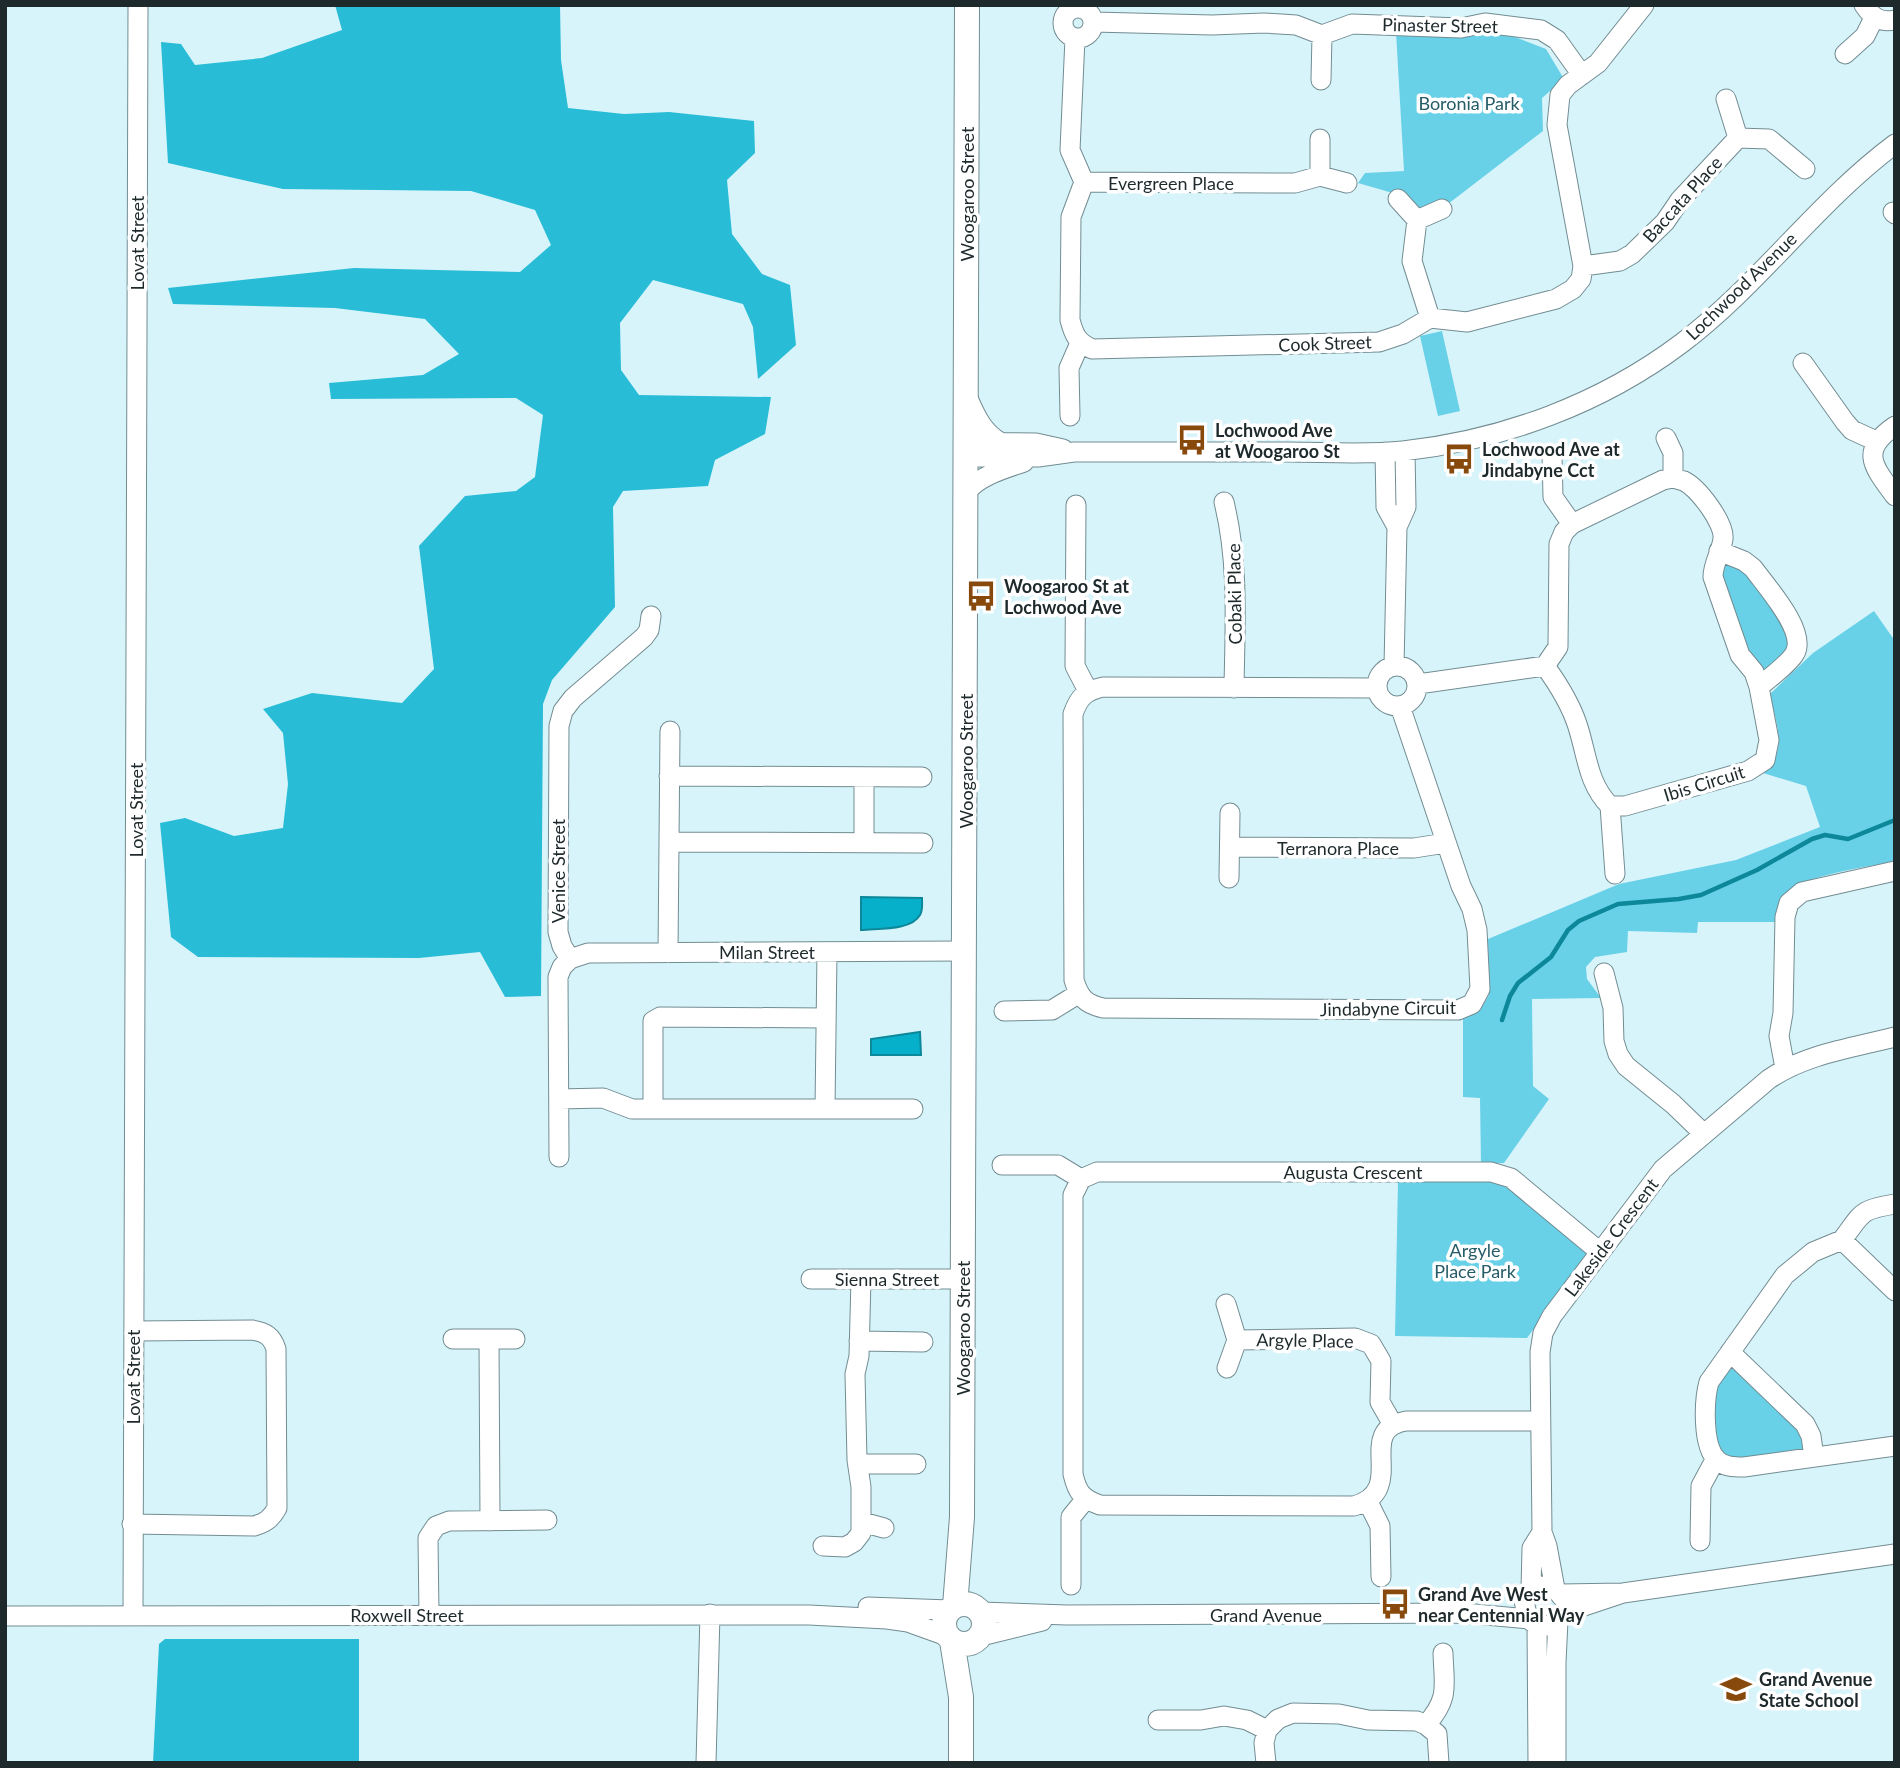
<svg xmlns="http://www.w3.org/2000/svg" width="1900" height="1768" viewBox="0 0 1900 1768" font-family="Lato,sans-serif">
<rect width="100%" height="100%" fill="#d8f4fb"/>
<path fill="#68d1e8" d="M1483,31L1505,33L1546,49L1564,79L1542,98L1543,131L1448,204L1428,210L1415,208L1410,198L1358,183L1365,173L1404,171L1396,32Z
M1442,331L1460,411L1438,416L1420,336Z
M1744,561L1798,639L1759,687L1713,565Z
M1874,611L1895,641V861C1867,867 1805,875 1786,893C1777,901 1776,911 1776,922H1698L1697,933L1628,931L1627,952L1595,957L1586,967L1587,979L1601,998L1532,999L1533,1086L1549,1099L1504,1163L1481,1164L1480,1098L1463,1097V1019L1480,1010L1489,995L1488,939L1619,884L1736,860L1820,827L1806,786L1763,773C1789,751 1776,724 1770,694L1813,653Z
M1398,1180L1501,1181L1590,1253L1527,1338L1395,1336Z
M1730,1352L1805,1424L1814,1457L1715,1460L1709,1382Z"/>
<path fill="#28bcd7" d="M335,5H560L561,60L568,108L624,114L669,112L754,121L755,153L727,180L732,234L762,274L790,285L796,345L758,379L753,327L743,304L653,280L620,323L621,370L639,395L771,397L765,434L715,460L708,486L623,491L613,507L615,607L552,680L543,704L541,996L505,997L480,952L419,958L198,957L171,937L160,823L185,818L234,836L283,828L288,784L283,733L263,709L312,693L402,703L434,669L419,546L465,496L516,491L535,477L543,415L516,398L331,399L329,383L423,375L459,354L425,319L335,308L173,304L168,288L354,268L520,272L551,245L535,210L471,191L283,189L168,163L161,42L181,44L195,65L262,58L342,30Z
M165,1639H359V1763H153L159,1644Z"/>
<path fill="#06b0ca" stroke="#0d889b" stroke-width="2" d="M861,897L922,898C922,904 923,910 920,915C911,931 877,928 861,930Z
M920,1032L921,1055H871V1039Z"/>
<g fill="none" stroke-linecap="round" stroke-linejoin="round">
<path stroke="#0d889b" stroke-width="4.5" d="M1502,1020L1510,996L1518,983L1551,957L1568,930L1579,921L1618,904L1679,899L1701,895L1757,870L1812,839L1825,835L1848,839L1895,820"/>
<g stroke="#728c92" stroke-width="21">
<path id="minor" d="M1864,5C1872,17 1880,23 1895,20
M1063 23a15 15 0 1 1 30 0a15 15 0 1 1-30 0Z
M1093,22L1212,25L1264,23L1296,25L1322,35L1352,24L1461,28L1485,23L1541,30L1557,40L1582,75
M1075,38L1070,150L1084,182L1295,183L1320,176L1347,183
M1845,54L1865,36L1874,18
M1321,80L1322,35
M1726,99L1738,138
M1320,139V176
M1084,182L1071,217L1070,320C1074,335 1077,342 1092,349L1379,342L1403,334L1430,318L1467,322L1556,299L1573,289L1581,279L1583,266L1557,125L1560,95L1568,85L1598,63L1644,5
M1398,199L1417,220L1442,209
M1893,212L1895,214
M1417,220L1412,261L1430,318
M1583,266L1620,261L1632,254L1665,222L1680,200L1738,138L1769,139L1805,169
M1803,363L1845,422L1852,430L1876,441
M967,396C975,414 982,432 1000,442
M1070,416L1069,368L1080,343
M1895,426C1858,451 1874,467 1895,496
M1666,438L1673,453V478
M967,442L1036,443L1063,449
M1385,452L1386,507L1397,527
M1552,454L1553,497L1572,524
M967,457H1038L1074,452C1145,452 1216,452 1287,452C1325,452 1365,455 1403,451C1503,440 1601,404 1682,343C1760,284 1816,203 1895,144
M1673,478C1676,479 1680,480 1684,481C1698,488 1725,523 1723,539C1721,553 1713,563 1713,577L1740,655L1754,672L1759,687L1769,740L1765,760L1748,771L1625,806H1610C1587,783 1587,753 1577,724C1570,703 1558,684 1545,666L1558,647L1559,544L1564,532L1572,524L1663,480Z
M967,491C981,475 1004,469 1024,462
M1224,502C1239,563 1235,625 1234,688
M1076,505L1075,666L1088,691
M1719,551L1744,561L1753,568C1766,586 1807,631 1795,653C1789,664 1769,678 1759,687
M1377 686a20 20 0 1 1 40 0a20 20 0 1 1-40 0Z
M1394,666L1397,527L1406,507L1405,451
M1418,684L1545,666
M1377,688L1103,687C1085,691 1079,697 1073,714L1074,980C1079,997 1085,1004 1103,1008L1458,1010L1472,1004L1480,989L1477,930L1472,909L1461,886L1400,706
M669,776L922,777
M1610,806L1615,874
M669,842L923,843
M864,843V777
M1230,847L1414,848L1446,843
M1229,878L1230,813
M668,953L670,731
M570,959L588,953L964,951
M1604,973L1613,1008L1614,1041L1618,1054L1626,1066L1673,1104L1703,1133
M1004,1011L1052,1010L1078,994
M1785,1068L1779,1036L1783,1013L1785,917L1789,903L1802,892L1895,871
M559,1099L603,1098L632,1109H825L827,952
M653,1109V1021L660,1017L826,1018
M825,1109H913
M559,1157L558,977L562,967L570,959L562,946L558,932L559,726L563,711L573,698L644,637L649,630L651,616
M1002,1165H1058L1081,1179
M1842,1240C1863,1213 1858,1210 1895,1204
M811,1279H964
M1895,1291L1842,1240L1813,1252L1785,1275L1709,1382C1704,1400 1702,1446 1717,1460C1724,1467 1734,1467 1744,1467L1895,1446
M1226,1304L1237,1340L1227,1368
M453,1339H515
M489,1339L490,1521
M1237,1340L1355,1338L1371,1344L1381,1361L1380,1402L1392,1423
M859,1341L923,1342
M1730,1352L1805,1424L1811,1436L1814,1457
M1540,1421H1406C1353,1430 1410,1490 1354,1506L1100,1505C1082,1499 1077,1492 1073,1474V1195L1081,1179L1097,1172H1491L1511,1178L1600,1252
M858,1464H916
M1368,1502L1380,1526L1381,1577
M862,1522L884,1528
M132,1524L254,1526C265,1523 271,1519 277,1508L276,1349C272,1336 265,1332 252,1330L134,1331
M1700,1541L1701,1486L1715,1460
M823,1546L845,1547L854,1542L861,1533V1487L857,1460L855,1374L859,1356L861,1279
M1071,1585V1517L1085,1500
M1555,1589L1547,1546L1542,1532L1540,1352L1543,1333L1552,1316L1663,1169L1769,1079C1806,1054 1852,1048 1895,1037
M1531,1590L1532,1548L1542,1532
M1561,1594L1623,1593L1895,1554
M868,1607L949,1610
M980,1612L1067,1615L1464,1613L1528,1619L1537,1625L1544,1626L1552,1625L1562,1615L1581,1607L1623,1593
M133,1615L138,5
M429,1615L428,1538L436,1526L449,1521L547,1520
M5,1616L809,1615L887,1619L908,1622L947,1636
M1528,1619L1524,1601C1532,1583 1551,1581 1562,1597
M1537,1625L1538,1763
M981,1636L1042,1621
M1158,1720H1201L1224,1716L1247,1720L1267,1730
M1426,1725C1450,1698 1444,1686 1443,1653
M706,1763L710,1614
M1266,1763L1264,1743L1267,1730L1278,1719L1293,1713L1339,1714L1368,1720L1417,1721L1426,1725L1437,1734L1439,1763
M1556,1763V1662L1558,1621"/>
</g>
<g stroke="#728c92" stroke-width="26">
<path id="major" d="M944 1624a20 20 0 1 1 40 0a20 20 0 1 1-40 0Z
M955,1606L962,1517L967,5
M952,1641L961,1697V1763"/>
</g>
<use href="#minor" stroke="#fff" stroke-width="19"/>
<use href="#major" stroke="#fff" stroke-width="24"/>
</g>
<defs>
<g id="bus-bare" transform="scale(2.415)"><path d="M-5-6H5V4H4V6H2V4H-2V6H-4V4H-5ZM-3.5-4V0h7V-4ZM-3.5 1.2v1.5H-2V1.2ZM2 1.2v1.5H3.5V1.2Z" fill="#87490c" stroke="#fff" stroke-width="2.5" paint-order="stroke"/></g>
<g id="school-bare" transform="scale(2.415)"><path d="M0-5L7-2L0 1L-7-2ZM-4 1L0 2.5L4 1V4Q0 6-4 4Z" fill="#87490c" stroke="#fff" stroke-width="2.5" paint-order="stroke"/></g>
</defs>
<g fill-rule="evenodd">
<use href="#bus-bare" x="1192" y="440"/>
<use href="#bus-bare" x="1459" y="459"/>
<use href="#bus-bare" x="981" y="596"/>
<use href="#bus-bare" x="1395" y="1604"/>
<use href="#school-bare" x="1736" y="1689"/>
</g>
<g text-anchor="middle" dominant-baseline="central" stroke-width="7" stroke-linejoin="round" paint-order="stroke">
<g font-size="18" fill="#1e292c" stroke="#fff">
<text transform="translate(1440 25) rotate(1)">Pinaster Street</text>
<text x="1171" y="183">Evergreen Place</text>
<text transform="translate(967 194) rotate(-90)">Woogaroo Street</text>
<text transform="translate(1682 199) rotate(-48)">Baccata Place</text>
<text transform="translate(137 243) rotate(-90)">Lovat Street</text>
<text transform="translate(1741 286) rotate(-44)">Lochwood Avenue</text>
<text transform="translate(1325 343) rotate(-2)">Cook Street</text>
<text transform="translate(1234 594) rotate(-91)">Cobaki Place</text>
<text transform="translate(966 761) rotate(-90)">Woogaroo Street</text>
<text transform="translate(1704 783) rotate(-17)">Ibis Circuit</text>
<text transform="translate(136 810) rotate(-90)">Lovat Street</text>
<text x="1338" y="848">Terranora Place</text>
<text transform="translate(558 871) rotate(-90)">Venice Street</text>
<text x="767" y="952">Milan Street</text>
<text transform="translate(1388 1008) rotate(-1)">Jindabyne Circuit</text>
<text x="1353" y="1172">Augusta Crescent</text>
<text transform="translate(1611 1237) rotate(-53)">Lakeside Crescent</text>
<text x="887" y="1279">Sienna Street</text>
<text transform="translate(963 1328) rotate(-90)">Woogaroo Street</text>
<text transform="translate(1305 1340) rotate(1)">Argyle Place</text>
<text transform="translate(133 1377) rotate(-90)">Lovat Street</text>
<text x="407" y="1615">Roxwell Street</text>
<text x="1266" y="1615">Grand Avenue</text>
</g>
<g font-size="18" fill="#255c68" stroke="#fff">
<text x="1469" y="103">Boronia Park</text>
<text x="1475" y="1250">Argyle<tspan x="1475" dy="21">Place Park</tspan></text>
</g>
<g font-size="18" font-weight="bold" fill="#1e292c" stroke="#fff" text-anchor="start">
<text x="1215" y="430">Lochwood Ave<tspan x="1215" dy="21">at Woogaroo St</tspan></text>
<text x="1482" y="449">Lochwood Ave at<tspan x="1482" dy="21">Jindabyne Cct</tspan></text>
<text x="1004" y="586">Woogaroo St at<tspan x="1004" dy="21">Lochwood Ave</tspan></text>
<text x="1418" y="1594">Grand Ave West<tspan x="1418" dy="21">near Centennial Way</tspan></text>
<text x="1759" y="1679">Grand Avenue<tspan x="1759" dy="21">State School</tspan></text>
</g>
</g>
<rect width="1900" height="1768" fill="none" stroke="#1e292c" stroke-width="14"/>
</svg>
